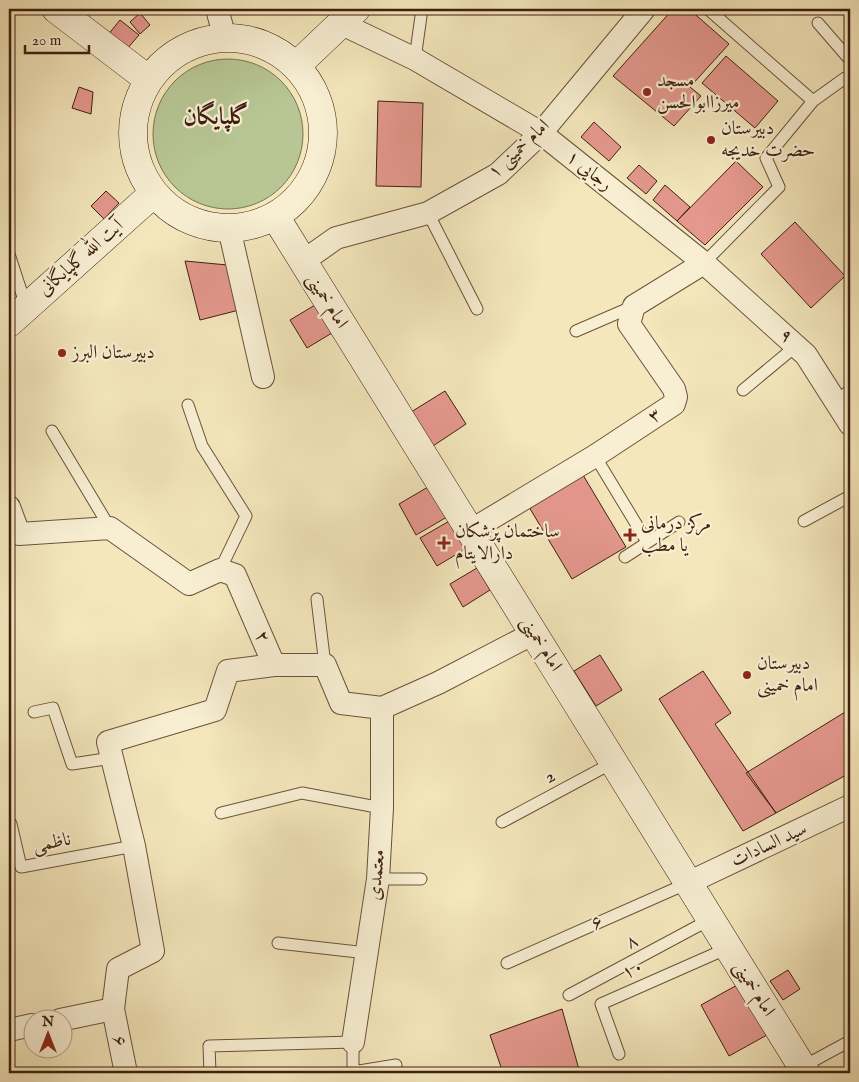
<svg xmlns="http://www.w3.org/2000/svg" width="859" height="1082" viewBox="0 0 859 1082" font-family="'IM FELL English',Amiri,serif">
<rect width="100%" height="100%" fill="#f4e7bc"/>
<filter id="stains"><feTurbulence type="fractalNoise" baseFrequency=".004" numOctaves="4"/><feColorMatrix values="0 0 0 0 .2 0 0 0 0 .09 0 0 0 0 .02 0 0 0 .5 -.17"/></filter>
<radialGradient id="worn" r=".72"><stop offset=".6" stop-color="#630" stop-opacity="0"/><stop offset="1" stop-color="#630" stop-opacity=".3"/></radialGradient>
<path fill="#b7c694" stroke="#7a7252" d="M153 134a75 75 0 1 1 150 0a75 75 0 1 1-150 0Z"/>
<path fill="#e6998f" stroke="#3e1f10" d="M673,9H689L729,44L690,87L701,96L674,126L613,76Z
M140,13L150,25L140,34L130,22Z
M120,20L139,35L126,50L107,36Z
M726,56L778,101L755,128L702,83Z
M79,87L93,92L91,114L72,108Z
M378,101L423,103L421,187L376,186Z
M594,122L621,147L609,161L581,137Z
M736,161L763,187L705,245L677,221Z
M639,165L657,181L646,194L627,178Z
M665,185L690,207L677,221L653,200Z
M106,191L119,203L104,219L91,206Z
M795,222L845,276L811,308L761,254Z
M185,261L238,266L247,308L200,320Z
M315,305L332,333L307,348L290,320Z
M445,391L466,424L433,446L411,412Z
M583,475L626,547L572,579L529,507Z
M428,487L447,517L416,535L399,504Z
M451,520L467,548L437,566L420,538Z
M477,568L490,590L463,607L450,584Z
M600,655L622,690L596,706L574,671Z
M703,671L731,713L715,724L776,813L743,831L659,699Z
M850,709V773L776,813L746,773Z
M788,970L800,989L783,1000L770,981Z
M739,984L767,1035L729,1056L701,1005Z
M562,1009L580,1073H503L490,1035Z"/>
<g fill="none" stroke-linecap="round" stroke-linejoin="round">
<g stroke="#6c513b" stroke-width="13">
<path id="service" d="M818,23L850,60
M415,59L422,9
M813,101L845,78H850
M428,213L477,309
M9,254L26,306
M704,263L779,187L766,158L813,101L708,9
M576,331L634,306
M743,390L796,346
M836,402L850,390
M188,405L202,446L246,516L220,570
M52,431L110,528
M595,456L647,542
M804,521L850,496
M625,557L679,522
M317,599L325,665
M34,712L53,708L72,764L112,758
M221,813L302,793L382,808
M502,822L614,762
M9,824H11L21,867L134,846
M378,879H421
M278,943L367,953
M507,963L688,883
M569,995L711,919
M619,1054L601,1004L728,948
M802,1067L850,1041
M353,1072L396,1065
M210,1073L209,1046L353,1042V1073"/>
</g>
<g stroke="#6c513b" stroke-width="24">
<path id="minor" d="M217,9L225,38
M342,24L415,59L541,133L704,263L806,355L850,424
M229,228L263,377
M302,262L336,238L428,213L498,174L541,133L644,9
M9,507L19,534L110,528L189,584L220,570L235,575L274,665H325L341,703L382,708L438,683L534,633
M470,531L595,456L674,404L676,397L674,389L629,324L634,306L704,263
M688,883L850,806
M60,1020L113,1009
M9,1030L32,1025
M353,1042L378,879L382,808V708
M126,1073L113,1009L118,969L153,951L134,846L108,742L215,710L228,671L274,665"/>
</g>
<g stroke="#3e1f10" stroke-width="29">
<path id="secondary" d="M56,9L149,80
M133 133a95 95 0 1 1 190 0a95 95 0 1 1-190 0Z
M296,66L356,9
M275,216L806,1073
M9,323L154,193"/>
</g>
<use href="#service" stroke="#f8efd3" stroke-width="11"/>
<use href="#minor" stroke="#f8efd3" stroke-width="22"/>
<use href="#secondary" stroke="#f8efd3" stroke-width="28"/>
</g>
<g fill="#8f2418" stroke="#f8efd3" stroke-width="2">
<circle cx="647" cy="92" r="5"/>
<circle cx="711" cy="140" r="5"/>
<circle cx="62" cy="353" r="5"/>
<path d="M627.5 527.5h5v5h5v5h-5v5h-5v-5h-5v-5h5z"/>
<path d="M441.5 535.5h5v5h5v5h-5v5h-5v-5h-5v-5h5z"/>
<circle cx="747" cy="675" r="5"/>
</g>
<g text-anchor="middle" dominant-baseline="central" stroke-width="4.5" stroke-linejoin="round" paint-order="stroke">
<g font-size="19" fill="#3e1f10" stroke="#f8efd3" text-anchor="start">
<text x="657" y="81">مسجد<tspan x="657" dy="22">میرزاابوالحسن</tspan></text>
<text x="721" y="129">دبیرستان<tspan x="721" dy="22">حضرت خدیجه</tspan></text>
<text x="72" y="353">دبیرستان البرز</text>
<text x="641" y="524">مرکز درمانی<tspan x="641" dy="22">یا مطب</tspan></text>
<text x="455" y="532">ساختمان پزشکان<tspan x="455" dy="22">دارالایتام</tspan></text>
<text x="757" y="664">دبیرستان<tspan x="757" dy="22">امام خمینی</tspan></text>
</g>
<g font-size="19" fill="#3e1f10" stroke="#f8efd3">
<text transform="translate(519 149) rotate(-43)">امام خمینی ۱</text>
<text transform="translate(589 171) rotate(38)">رجایی ۱</text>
<text transform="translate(81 258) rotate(-41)">آیت الله گلپایگانی</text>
<text transform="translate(327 301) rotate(58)">امام خمینی</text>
<text transform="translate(786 336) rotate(42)">۹</text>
<text transform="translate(655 416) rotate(-33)">۳</text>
<text transform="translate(262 637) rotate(67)">۲</text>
<text transform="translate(541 644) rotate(58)">امام خمینی</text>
<text transform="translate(550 777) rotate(-28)">2</text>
<text transform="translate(52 843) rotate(-11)">ناظمی</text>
<text transform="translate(769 845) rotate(-25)">سید السادات</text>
<text transform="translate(377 875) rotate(-85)">معتمدی</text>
<text transform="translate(597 923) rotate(-24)">۶</text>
<text transform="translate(632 942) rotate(-28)">۸</text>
<text transform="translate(633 970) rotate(-24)">۱۰</text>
<text transform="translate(754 989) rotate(58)">امام خمینی</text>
<text transform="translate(119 1041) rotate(79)">۶</text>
</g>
<g font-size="24" font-weight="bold" fill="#3e1f10" stroke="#f8efd3">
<text x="216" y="117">گلپایگان</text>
</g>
</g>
<rect width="859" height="1082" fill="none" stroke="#f4e7bc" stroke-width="30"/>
<rect x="10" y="10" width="839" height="1062" fill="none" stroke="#3e1f10" stroke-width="2.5"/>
<rect x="15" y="15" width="829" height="1052" fill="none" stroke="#3e1f10"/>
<g transform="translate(48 1034)"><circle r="24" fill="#f8efd3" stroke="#ae9c85"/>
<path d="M0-4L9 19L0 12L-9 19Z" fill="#8f2418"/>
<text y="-8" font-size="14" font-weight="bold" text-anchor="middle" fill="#3e1f10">N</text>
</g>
<path d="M25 45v8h64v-8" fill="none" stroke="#3e1f10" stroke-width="2.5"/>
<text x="32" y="45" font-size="15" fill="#3e1f10" stroke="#f8efd3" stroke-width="4" paint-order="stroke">20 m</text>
<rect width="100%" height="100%" filter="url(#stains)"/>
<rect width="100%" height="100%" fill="url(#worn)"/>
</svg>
